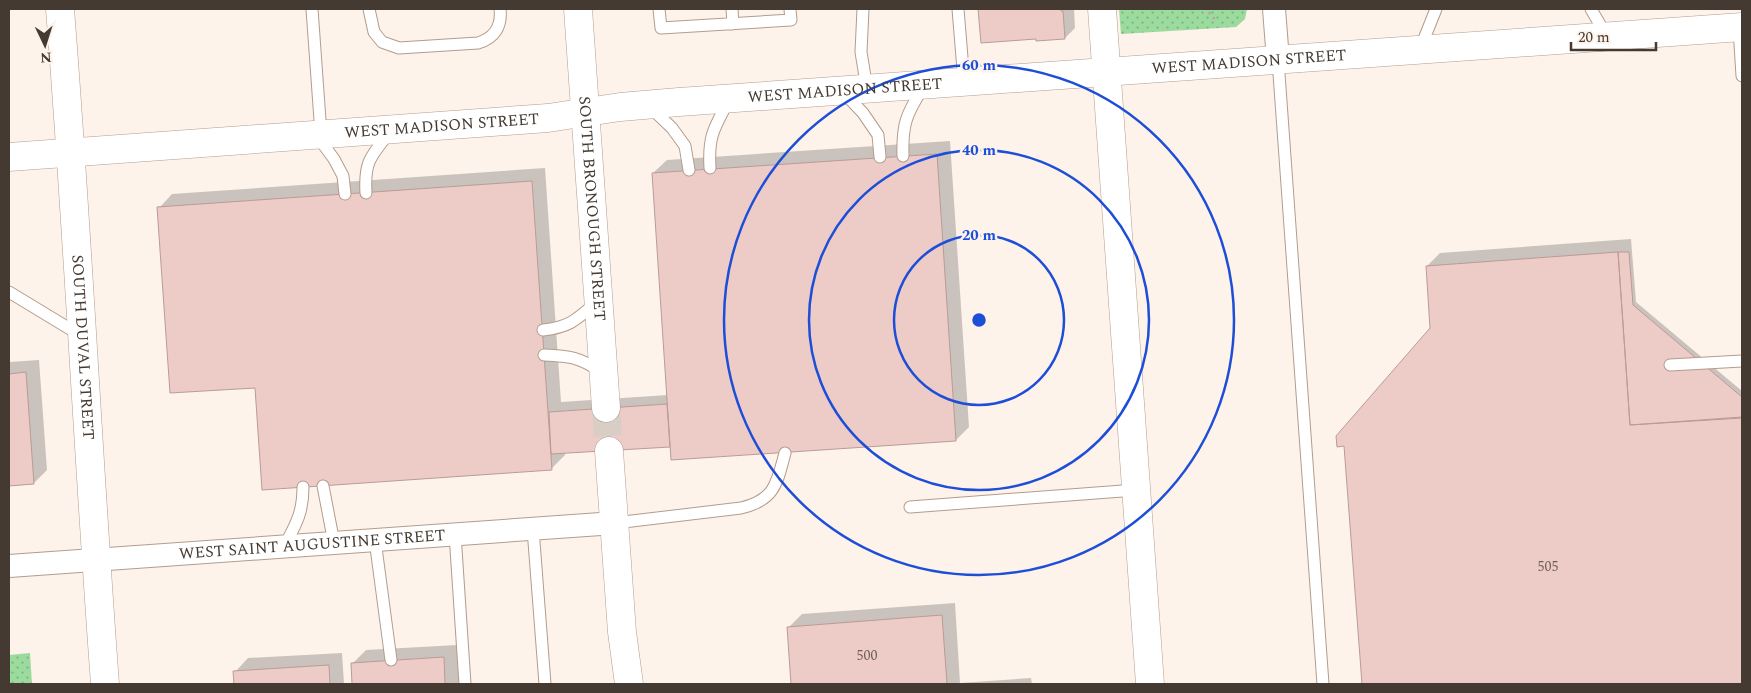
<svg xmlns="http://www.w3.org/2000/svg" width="1751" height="693" viewBox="0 0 1751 693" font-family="Spectral,serif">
<defs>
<pattern id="grass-dots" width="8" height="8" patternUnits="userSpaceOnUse" patternTransform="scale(1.25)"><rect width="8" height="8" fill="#9bdb9e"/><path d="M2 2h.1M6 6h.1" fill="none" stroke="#80b381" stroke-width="1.8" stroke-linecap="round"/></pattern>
</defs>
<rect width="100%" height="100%" fill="#fdf3eb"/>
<path fill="url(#grass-dots)" d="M1119,9H1247L1245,19L1236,27L1121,34Z
M30,653L32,684H9V655Z"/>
<path fill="#0003" d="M979,9H1074L1075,28L1065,38H1037L982,42Z
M950,141L969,427L956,440L672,444L670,446L565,452V455L552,468L256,386L159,208L172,194L545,168L561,402L668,395L653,173L667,160Z
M1631,239L1636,302L1742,391V684H1363L1345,445L1431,329L1427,266L1440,253Z
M39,360L47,470L34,483L9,485V362Z
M955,603L960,683L1031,678L1032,684H793L789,627L802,614Z
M457,645L459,684H353L352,664L366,650Z
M342,653L344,684H236L235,672L248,658Z"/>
<path fill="#edccc8" stroke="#ba9b97" d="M978,9H1061V11H1063L1065,39L1036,41V39L981,43Z
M937,154L956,441L671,460L652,173Z
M532,181L552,470L262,490L255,388L170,393L157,207Z
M1618,252L1630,425L1742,418V684H1362L1344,446L1337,447L1336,436L1430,328L1426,266Z
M1618,252H1629L1633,305L1742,397V417L1630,425Z
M26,372L34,484L9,486V374Z
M667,404L670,447L551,454L549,412Z
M942,615L947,684H791L787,627Z
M444,657L445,684H352L351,663Z
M329,665L330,684H234L233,671Z"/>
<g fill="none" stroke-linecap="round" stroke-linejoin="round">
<path stroke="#d8cec6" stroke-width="28" stroke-dasharray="28 14" stroke-linecap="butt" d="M606,408L609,451"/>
<g stroke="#b49c8b" stroke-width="13">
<path id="service" d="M312,9L321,134
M369,9L374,32L382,42L399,48L478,43C495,38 502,26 500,9
M659,9L661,28L791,20L790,9
M732,9L733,24
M863,9L861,52L867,89
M958,9L964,82
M1591,9L1606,35
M1739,28L1742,76
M1420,49L1436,9
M1278,60L1323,684
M845,94L863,113L878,135L880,157
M651,108L672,128L685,146L689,170
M317,136L334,159L343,176L345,194
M903,156C902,125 906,114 923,88
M710,168C708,136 714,128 729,100
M366,193C364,161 371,156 390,132
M9,292L80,335
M543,330C570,327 576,320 597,302
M544,355C569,356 580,357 601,372
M1670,365L1742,361
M323,486L334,543
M910,507L1136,490
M615,523L741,508C775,500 777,483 785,453
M533,529L545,684
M455,534L465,684
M375,540L391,660
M284,547C296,524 303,513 303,487"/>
</g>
<g stroke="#b49c8b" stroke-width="24">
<g id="minor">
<path d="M1274,9L1278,60"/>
<path id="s1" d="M9,566L615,523"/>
</g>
</g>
<g stroke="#b49c8b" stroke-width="29">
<path id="tertiary" d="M1102,9L1150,684"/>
</g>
<g stroke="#b49c8b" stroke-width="29">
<g id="secondary">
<path id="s2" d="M60,9C78,234 88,459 105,684"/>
<path id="s3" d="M578,9L606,408"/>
<path id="s4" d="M9,157L548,118L620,107L679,102L1742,27"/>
<path d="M609,451L622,632L629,684"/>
</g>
</g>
<path stroke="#b6aca4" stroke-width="3" stroke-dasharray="2.5 4" stroke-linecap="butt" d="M1209,12L1216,21"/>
<use href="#service" stroke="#fff" stroke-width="11"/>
<use href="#minor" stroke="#fff" stroke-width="22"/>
<use href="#tertiary" stroke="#fff" stroke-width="28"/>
<use href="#secondary" stroke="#fff" stroke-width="28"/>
</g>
<g fill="none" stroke="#1d4ed8" stroke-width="2.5">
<circle cx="979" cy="320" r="85"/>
<circle cx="979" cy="320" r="170"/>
<circle cx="979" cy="320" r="255"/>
</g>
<g text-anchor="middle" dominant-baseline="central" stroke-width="5" stroke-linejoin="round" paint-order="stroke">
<g font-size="14" fill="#6e5e58">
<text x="1548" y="566">505</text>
<text x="867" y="655">500</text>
</g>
<g font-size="16" fill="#443a32" stroke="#fdf3eb">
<text stroke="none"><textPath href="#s4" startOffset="1244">WEST MADISON STREET</textPath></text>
<text stroke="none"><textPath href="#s4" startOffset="839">WEST MADISON STREET</textPath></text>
<text stroke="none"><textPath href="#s4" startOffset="434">WEST MADISON STREET</textPath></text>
<text stroke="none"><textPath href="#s3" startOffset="200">SOUTH BRONOUGH STREET</textPath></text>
<text stroke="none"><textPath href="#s2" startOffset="339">SOUTH DUVAL STREET</textPath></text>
<text stroke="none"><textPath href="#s1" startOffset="304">WEST SAINT AUGUSTINE STREET</textPath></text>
</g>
</g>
<circle cx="979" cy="320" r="8" fill="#1d4ed8" stroke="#fdf3eb" stroke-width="2.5"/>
<g font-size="15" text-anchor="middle" font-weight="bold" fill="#1d4ed8" stroke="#fdf3eb" stroke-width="5" stroke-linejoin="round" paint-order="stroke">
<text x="979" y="70">60 m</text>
<text x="979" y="155">40 m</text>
<text x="979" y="240">20 m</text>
</g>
<rect width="1751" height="693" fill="none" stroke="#443a32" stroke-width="20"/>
<g transform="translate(45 45) rotate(176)" stroke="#fdf3eb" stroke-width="4" paint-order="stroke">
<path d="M0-4L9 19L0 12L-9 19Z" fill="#443a32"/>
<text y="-8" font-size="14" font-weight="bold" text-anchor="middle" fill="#443a32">N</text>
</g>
<path d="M1571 42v8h85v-8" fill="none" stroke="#443a32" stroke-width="2.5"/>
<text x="1578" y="42" font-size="15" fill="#443a32" stroke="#fdf3eb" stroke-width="4" paint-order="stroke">20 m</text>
</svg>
